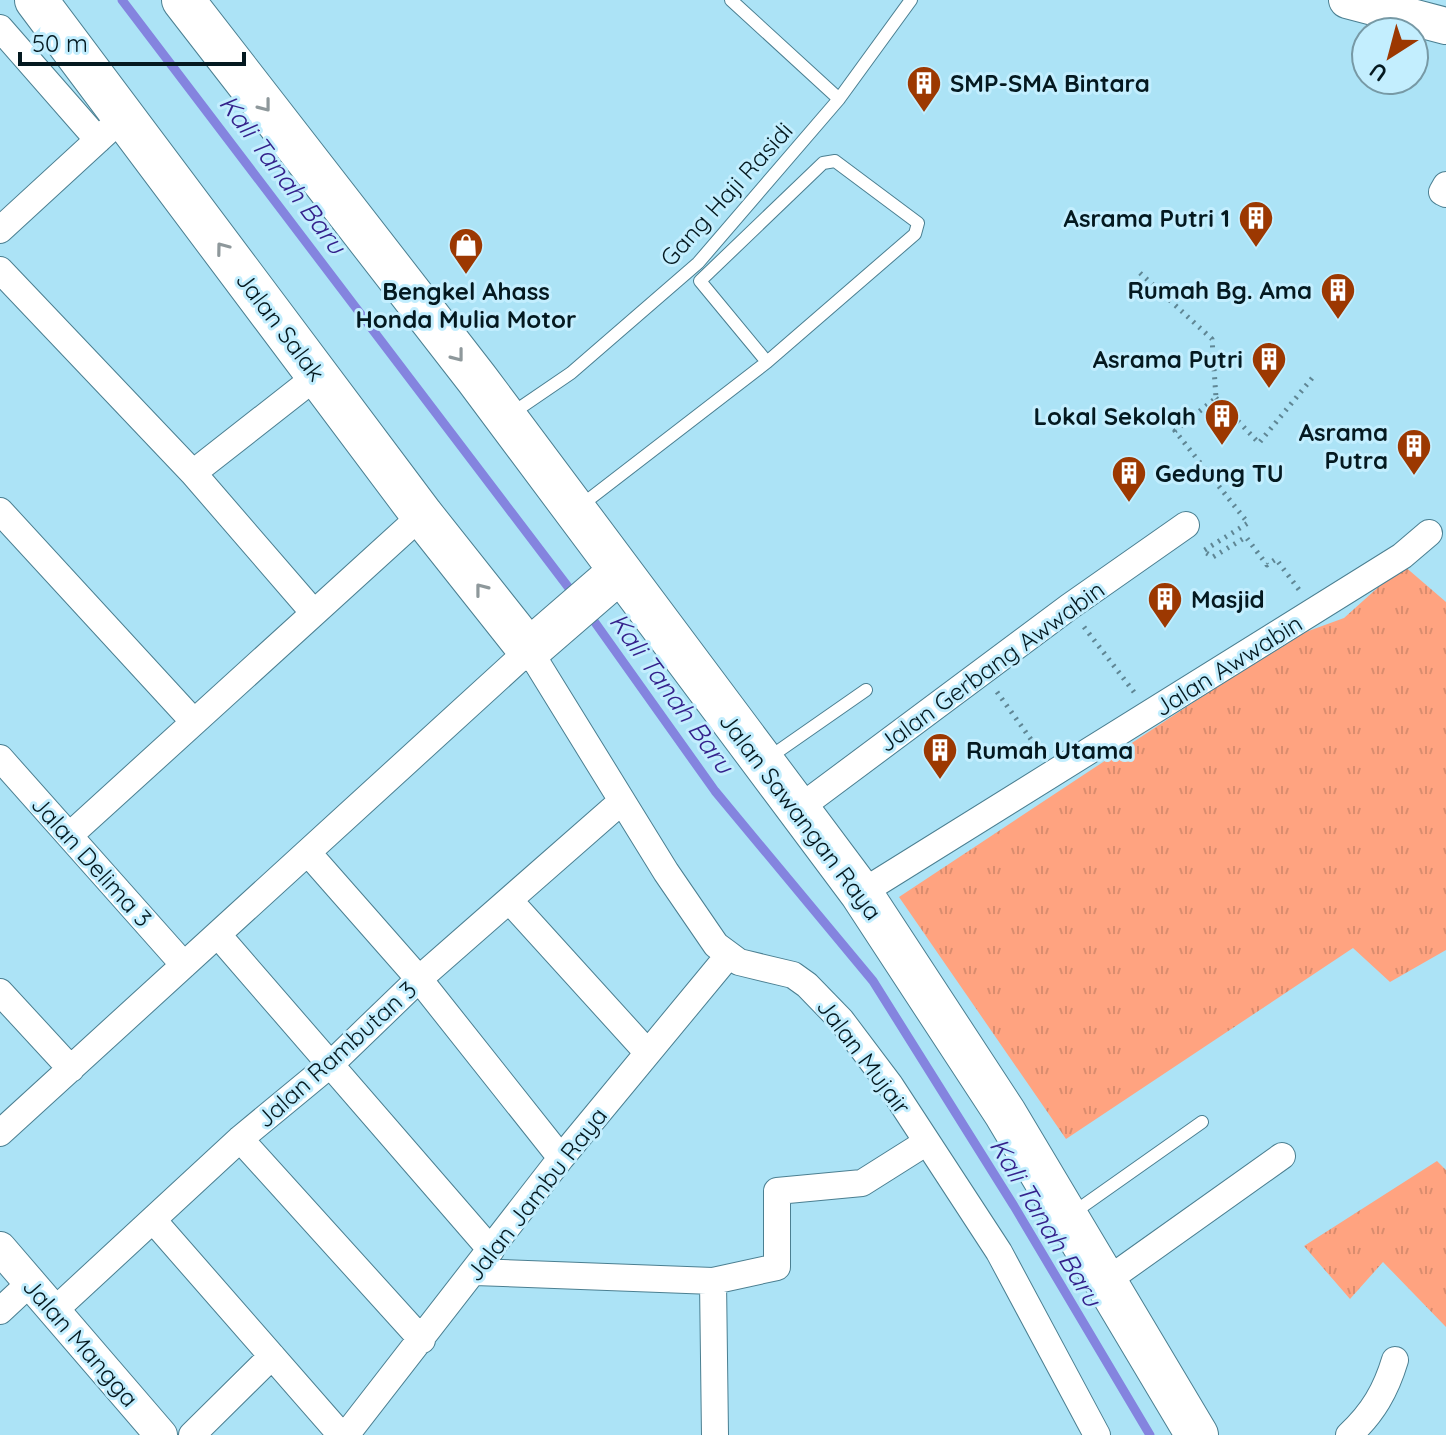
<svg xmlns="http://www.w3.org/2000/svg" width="1446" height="1435" viewBox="0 0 1446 1435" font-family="Quicksand,sans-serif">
<defs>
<pattern id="grass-tufts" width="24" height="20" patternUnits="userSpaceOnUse" patternTransform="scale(2)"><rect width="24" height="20" fill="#ffa380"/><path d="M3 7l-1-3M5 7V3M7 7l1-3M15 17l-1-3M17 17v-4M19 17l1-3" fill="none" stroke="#d98c6e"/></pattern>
</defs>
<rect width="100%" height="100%" fill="#ace3f6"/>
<path fill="url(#grass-tufts)" d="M1403,565L1446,602V950L1390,982L1353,948L1066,1139L899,897L1292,637L1344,618Z
M1437,1161L1446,1170V1327L1383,1262L1350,1299L1304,1246Z"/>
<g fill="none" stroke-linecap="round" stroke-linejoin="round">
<path stroke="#8484df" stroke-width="9" d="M122,0L575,596
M589,614L715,791L873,981L1014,1206L1150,1435"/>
<g stroke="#4b7f91" stroke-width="14">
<path id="service" d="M731,0L839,99
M511,414L571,373L698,263L839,99L911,0
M579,507L767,362L915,234L918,223L835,161L823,163L700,281L767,362
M767,759L866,690
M1073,1213L1202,1122"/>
</g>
<g stroke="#4b7f91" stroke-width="28">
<path id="minor" d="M0,28L98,140
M1446,185L1442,192L1446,194
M0,230L124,116
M0,270L193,473L314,613
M193,473L318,375
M0,511L194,722
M0,758L184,965
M798,809L1069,607L1186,525
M70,835L422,515
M309,854L419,979L561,1158
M861,893L1402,556L1429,533
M509,900L647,1052
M218,935L491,1250
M0,992L71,1069
M0,1133L529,650L666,872L716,945L739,962L793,975L807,985L841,1020L890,1085L999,1252L1097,1435
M240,1139L422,1340
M153,1220L341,1435
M475,1272L713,1281L777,1267V1191L862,1183L927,1142
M713,1281L715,1435
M1105,1282L1282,1156
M0,1311L30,1283
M54,1311L240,1139L332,1063L419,979L622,801
M192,1435L272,1356
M346,1435L561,1158L728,956
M1349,1435C1373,1413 1386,1390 1395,1360"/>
</g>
<g stroke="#4b7f91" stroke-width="34">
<path id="tertiary" d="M0,1248L161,1435"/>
</g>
<g stroke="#4b7f91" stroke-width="38">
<path id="secondary" d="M1347,0L1446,26"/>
</g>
<g stroke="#4b7f91" stroke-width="44">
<path id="trunk" d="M36,0L422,515L529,650L618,573
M183,0L477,379L861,893L1005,1113L1197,1435"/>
</g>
<path stroke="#5f8694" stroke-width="5" stroke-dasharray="2 6" stroke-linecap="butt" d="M1140,273L1212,339L1216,398L1175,431L1248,523L1203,551L1213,557L1246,537L1267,565L1276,559L1300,591
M1216,398L1259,443L1313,377
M1084,627L1134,692
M997,692L1040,752"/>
<use href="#service" stroke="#fff" stroke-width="12"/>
<use href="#minor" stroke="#fff" stroke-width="26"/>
<use href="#tertiary" stroke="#fff" stroke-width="32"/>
<use href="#secondary" stroke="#fff" stroke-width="36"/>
<use href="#trunk" stroke="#fff" stroke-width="42"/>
</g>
<defs><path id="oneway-chevron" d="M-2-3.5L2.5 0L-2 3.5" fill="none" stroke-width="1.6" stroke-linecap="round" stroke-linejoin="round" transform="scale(2)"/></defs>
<g stroke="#8e989b">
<use href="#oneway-chevron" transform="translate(265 106) rotate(52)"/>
<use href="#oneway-chevron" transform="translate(222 248) rotate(-127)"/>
<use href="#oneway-chevron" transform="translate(458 356) rotate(52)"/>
<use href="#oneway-chevron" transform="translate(481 589) rotate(-128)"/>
</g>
<defs>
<g id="building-pin" transform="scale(1.8)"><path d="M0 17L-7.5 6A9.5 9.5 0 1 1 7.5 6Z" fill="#9c3801" stroke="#c3eefe"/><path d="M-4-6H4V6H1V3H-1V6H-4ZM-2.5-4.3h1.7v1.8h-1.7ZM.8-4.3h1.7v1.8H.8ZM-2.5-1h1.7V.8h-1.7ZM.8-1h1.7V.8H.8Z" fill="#fff"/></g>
<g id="shop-pin" transform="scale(1.8)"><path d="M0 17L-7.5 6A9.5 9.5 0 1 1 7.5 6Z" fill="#9c3801" stroke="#c3eefe"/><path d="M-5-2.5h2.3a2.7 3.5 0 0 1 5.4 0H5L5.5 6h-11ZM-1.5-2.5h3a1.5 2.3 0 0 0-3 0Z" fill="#fff"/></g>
</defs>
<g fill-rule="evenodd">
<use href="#building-pin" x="924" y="83"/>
<use href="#building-pin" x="1256" y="218"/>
<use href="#shop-pin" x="466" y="245"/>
<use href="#building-pin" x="1338" y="290"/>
<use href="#building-pin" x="1269" y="359"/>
<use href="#building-pin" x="1222" y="416"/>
<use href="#building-pin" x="1414" y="446"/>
<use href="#building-pin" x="1129" y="473"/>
<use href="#building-pin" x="1165" y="599"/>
<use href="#building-pin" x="940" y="750"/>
</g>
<g text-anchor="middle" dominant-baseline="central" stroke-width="6" stroke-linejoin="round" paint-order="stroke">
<g font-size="24" font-weight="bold" fill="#041920" stroke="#c3eefe" text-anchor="end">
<text x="950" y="83" text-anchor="start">SMP-SMA Bintara</text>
<text x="1230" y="218">Asrama Putri 1</text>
<text x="1312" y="290">Rumah Bg. Ama</text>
<text x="466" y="291" text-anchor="middle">Bengkel Ahass<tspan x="466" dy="28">Honda Mulia Motor</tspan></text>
<text x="1243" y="359">Asrama Putri</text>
<text x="1196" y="416">Lokal Sekolah</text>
<text x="1388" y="432">Asrama<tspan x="1388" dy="28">Putra</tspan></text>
<text x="1155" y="473" text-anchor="start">Gedung TU</text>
<text x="1191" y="599" text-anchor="start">Masjid</text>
<text x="966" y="750" text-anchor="start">Rumah Utama</text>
</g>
<g font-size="24" fill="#041920" stroke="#c3eefe">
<text transform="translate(726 194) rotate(-48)">Gang Haji Rasidi</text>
<text transform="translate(281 326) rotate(53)">Jalan Salak</text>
<text transform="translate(1228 665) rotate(-32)">Jalan Awwabin</text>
<text transform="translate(991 666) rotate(-36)">Jalan Gerbang Awwabin</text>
<text transform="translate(801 816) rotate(53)">Jalan Sawangan Raya</text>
<text transform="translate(92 861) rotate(48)">Jalan Delima 3</text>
<text transform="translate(336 1054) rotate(-42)">Jalan Rambutan 3</text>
<text transform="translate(864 1056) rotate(53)">Jalan Mujair</text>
<text transform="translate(536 1194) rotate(-52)">Jalan Jambu Raya</text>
<text transform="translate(81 1342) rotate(49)">Jalan Mangga</text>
</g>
<g font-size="26" font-style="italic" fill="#34218b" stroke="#c3eefe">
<text transform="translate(283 174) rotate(53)">Kali Tanah Baru</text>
<text transform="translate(672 693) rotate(54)">Kali Tanah Baru</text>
<text transform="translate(1046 1222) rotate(59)">Kali Tanah Baru</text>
</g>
</g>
<g transform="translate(1390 56) rotate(216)"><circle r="38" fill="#c3eefe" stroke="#7799a5" stroke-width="2"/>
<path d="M0-6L14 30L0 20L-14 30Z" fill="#9c3801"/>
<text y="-12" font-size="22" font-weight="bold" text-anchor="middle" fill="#041920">U</text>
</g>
<path d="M20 52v12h224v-12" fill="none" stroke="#041920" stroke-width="4"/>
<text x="32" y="52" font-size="24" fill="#041920" stroke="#c3eefe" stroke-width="6" paint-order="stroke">50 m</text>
</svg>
